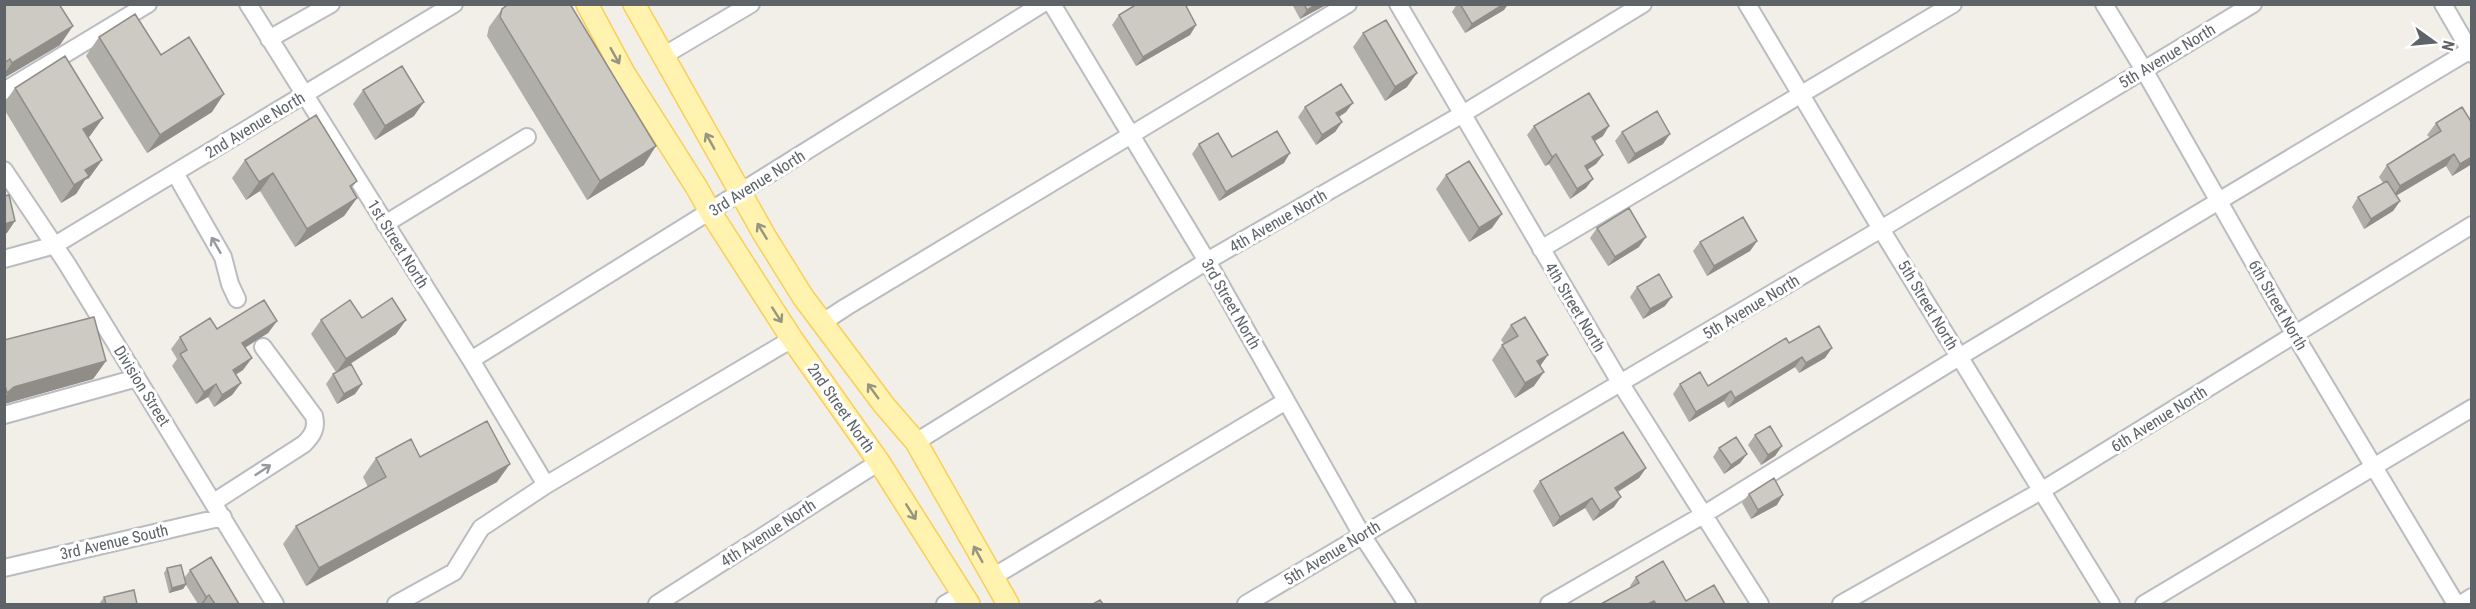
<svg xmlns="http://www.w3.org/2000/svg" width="2476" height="609" viewBox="0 0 2476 609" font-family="'Roboto Condensed',sans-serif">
<rect width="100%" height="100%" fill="#f1efe7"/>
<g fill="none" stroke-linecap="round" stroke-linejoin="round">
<g stroke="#b9bdc1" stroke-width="20">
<path id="minor" d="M248,4L471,360L546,485
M1052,4L1207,261L1362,535L1407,604
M1398,4L1621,384L1760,604
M1747,4L1881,229L2111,604
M2104,4L2144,70L2295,335L2456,604
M2443,4L2472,54
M269,39L331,4
M663,56L751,4
M4,91L148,4
M4,170L67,264L275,604
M175,173L223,257L230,284L237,299
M385,224L527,137
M1541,249L1953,4
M4,259L55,245L454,4
M823,322L846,307L1348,4
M471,360L1042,4
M4,415L137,378
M916,442L1207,261L1461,115L1643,4
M214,502L304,444C313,435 317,428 314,416L263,347
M4,568L223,517
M991,578L1286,401
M396,604L454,572L481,528L546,485L792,339
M657,604L879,462
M945,604L963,594
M1246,604L1881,229L2253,4
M1549,604L1703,515L1959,357L2472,49
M1841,604L2041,491L2472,225
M2144,604L2472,408
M2461,604L2472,597"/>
</g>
<g stroke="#fbcf56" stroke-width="24">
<path id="major" d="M587,4L624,73L697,188L711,213L792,339L879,462L969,604
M634,4L765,236L803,297L884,405L916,442L1008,604"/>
</g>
<use href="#minor" stroke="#fff" stroke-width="16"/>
<use href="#major" stroke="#fff3af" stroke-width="21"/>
</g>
<path fill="#b0aea9" d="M4,4L60,45L4,78Z
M1292,4H1325L1324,6L1300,19Z
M1457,4H1508L1504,10L1465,33L1452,12Z
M502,9L644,165L587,200L487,36L489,27Z
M1119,15L1196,25L1190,35L1136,66L1112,25Z
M1363,33L1407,87L1385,101L1353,47Z
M99,37L161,55L212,112L147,153L86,56Z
M15,88L90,136L88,137L102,160L89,178L85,180L76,194L61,203L4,109V103Z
M363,90L414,116L375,140L353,104Z
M1305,107L1346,112L1339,117L1342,122L1335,132L1316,145L1298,117Z
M2436,123H2472V164L2452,176L2446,166L2396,196L2400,201L2393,211L2364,229L2352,207L2358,197L2383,183L2379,177L2387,165L2430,138L2427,135Z
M1534,126L1603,136L1595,141L1603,155L1596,164L1587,170L1586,188L1570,199L1549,164L1545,166L1527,135Z
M1622,132L1663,144L1628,164L1615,141Z
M1199,144L1232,157L1284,163L1219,201L1192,154Z
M245,160L357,181L351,189L357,198L344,216L295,247L260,191L246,200L232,178Z
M1446,175L1492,228L1469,242L1436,189Z
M1597,228L1639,247L1608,266L1590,238Z
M1757,241L1750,251L1707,276L1693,251L1700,242Z
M1637,287L1665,306L1643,319L1630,297Z
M362,318L396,334L347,366L362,384L355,394L337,404L326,384L333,374L336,372L311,334L321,320Z
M277,321L268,333L245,348L243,370L235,375L241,383L232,395L214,407L208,397L196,404L172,366L177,359L171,349L180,337L217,329Z
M1511,325L1548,355L1540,365L1534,386L1515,398L1492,360L1502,345L1504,344L1501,340Z
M4,340L106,361L93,379L4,404Z
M1789,343L1825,358L1799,373L1795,367L1728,408L1724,401L1689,422L1673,394L1680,384L1708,386Z
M1755,435L1782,446L1775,456L1761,465L1748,445Z
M1719,448L1747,454L1740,463L1724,474L1713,457Z
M420,457L497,482L306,586L283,544L296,526L368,487L363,477L376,458Z
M1646,468L1639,478L1618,492L1614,507L1593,521L1585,508L1553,527L1533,491L1540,481Z
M1749,494L1777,505L1751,519L1742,503Z
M167,568L185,577L190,570L239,604H198L186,585L183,589L169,593L164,573Z
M1636,577L1686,601L1725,604H1601L1631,588L1630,586Z
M104,597L137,604H99Z"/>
<path fill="#908d89" d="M1316,4H1325L1324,6L1300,19L1307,10Z
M1504,4H1508L1504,10L1465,33L1472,24Z
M1196,25L1190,35L1136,66L1143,57Z
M73,26L60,45L4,78V74L12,63Z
M1417,73L1407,87L1385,101L1395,87Z
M224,94L212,112L147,153L160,135Z
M424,102L414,116L375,140L385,126Z
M1353,103L1346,112L1329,123L1336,113Z
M103,118L90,136L70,148L83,129Z
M1342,122L1335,132L1316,145L1322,135Z
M1609,126L1603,136L1586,146L1592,137Z
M1670,134L1663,144L1628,164L1635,154Z
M656,146L644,165L587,200L600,181Z
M1290,153L1284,163L1219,201L1226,192Z
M1556,154L1549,164L1545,166L1552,157Z
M2454,154L2446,166L2392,198L2400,186Z
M1603,155L1596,164L1578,176L1585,166Z
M2472,157V164L2452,176L2460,164Z
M102,160L89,178L85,180L76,194L61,203L85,170Z
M273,173L260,191L246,200L259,182Z
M1593,179L1586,188L1570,199L1577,189Z
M357,198L344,216L295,247L307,229Z
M2400,201L2393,211L2364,229L2371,219Z
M1502,214L1492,228L1469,242L1479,228Z
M15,221L7,233L4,234V224Z
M1646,237L1639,247L1608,266L1615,257Z
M1757,241L1750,251L1707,276L1714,266Z
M1672,297L1665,306L1643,319L1650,309Z
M406,320L396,334L336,373L346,359Z
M277,321L268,333L233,355L242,343Z
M1832,348L1825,358L1799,373L1806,363Z
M1548,355L1538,369L1537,361Z
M1802,357L1795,367L1728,408L1735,398Z
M252,358L243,370L224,382L233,370Z
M106,361L93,379L4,404V397L14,387Z
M1544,372L1534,386L1515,398L1525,383Z
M241,383L232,395L214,407L222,395Z
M216,384L208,397L196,404L204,392Z
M362,384L355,394L337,404L344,394Z
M1731,391L1724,401L1689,422L1696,412Z
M1782,446L1775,456L1761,465L1768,455Z
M1747,454L1740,463L1724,474L1731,465Z
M510,464L497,482L306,586L319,568Z
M1646,468L1639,478L1609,497L1615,488Z
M1783,495L1777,505L1751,519L1758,510Z
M1621,497L1614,507L1593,521L1600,511Z
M1592,498L1585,508L1553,527L1560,517Z
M186,584L183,589L169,593L172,588Z
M209,595L203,604H201L206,597Z"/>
<path fill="#cdcac4" stroke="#908d89" stroke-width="1.5" d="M4,4H59L73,26L12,63L10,59L4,63Z
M509,4H570L656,146L600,181L500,17L502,9Z
M1137,4H1185L1196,25L1143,57L1119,15Z
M1304,4H1316L1307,10Z
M1460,4H1504L1472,24Z
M135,14L161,55L189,37L224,94L160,135L99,37Z
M1386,20L1417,73L1395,87L1363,33Z
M65,56L103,118L83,129L102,160L85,170L89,176L74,185L15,88Z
M402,66L424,102L385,126L363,90Z
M1341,84L1353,103L1336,113L1342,122L1322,135L1305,107Z
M1589,93L1609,126L1592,137L1603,155L1585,166L1593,179L1577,189L1556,154L1552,157L1534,126Z
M2462,107L2472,123V157L2460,164L2454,154L2400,186L2387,165L2441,131L2436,123Z
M1657,111L1670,134L1635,154L1622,132Z
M316,115L357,181L350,186L357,198L307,229L273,173L259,182L245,160Z
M1277,131L1290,153L1226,192L1199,144L1218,133L1232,157Z
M1469,161L1502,214L1479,228L1446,175Z
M2387,181L2400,201L2371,219L2358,197Z
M9,195L15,221L4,224V196Z
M1629,208L1646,237L1615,257L1597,228Z
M1743,217L1757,241L1714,266L1700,242Z
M1659,274L1672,297L1650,309L1637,287Z
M392,298L406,320L346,359L321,320L350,300L362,318Z
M264,300L277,321L242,343L252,358L233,370L241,383L222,395L216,384L204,392L180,354L187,350L180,337L210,318L217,329Z
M94,317L106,361L14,387L7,393L4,382V340Z
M1525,317L1548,355L1537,361L1544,372L1525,383L1502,345L1518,336L1511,325Z
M1819,326L1832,348L1806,363L1802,357L1735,398L1731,391L1696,412L1680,384L1700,372L1708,386L1786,338L1789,343Z
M351,364L362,384L344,394L333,374Z
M487,421L510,464L319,568L296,526L386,477L376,458L411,439L420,457Z
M1770,426L1782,446L1768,455L1755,435Z
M1623,432L1646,468L1615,488L1621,497L1600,511L1592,498L1560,517L1540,481Z
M1736,437L1747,454L1731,465L1719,448Z
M1774,478L1783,495L1758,510L1749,494Z
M211,557L239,604H215L209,595L206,597L190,570Z
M1663,561L1686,601L1714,585L1725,604H1656L1654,601L1648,604H1601L1639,583L1636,577Z
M181,565L186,584L172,588L167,568Z
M134,590L137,604H106L104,597Z
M1100,600L1103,604H1093Z"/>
<defs><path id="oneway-shaft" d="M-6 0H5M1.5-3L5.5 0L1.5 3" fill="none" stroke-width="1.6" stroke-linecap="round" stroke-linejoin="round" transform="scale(1.5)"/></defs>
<g stroke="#969581">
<use href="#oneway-shaft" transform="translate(615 56) rotate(61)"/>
<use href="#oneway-shaft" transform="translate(710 141) rotate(-119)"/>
<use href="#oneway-shaft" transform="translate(762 231) rotate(-121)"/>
<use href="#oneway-shaft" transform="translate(777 315) rotate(57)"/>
<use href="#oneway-shaft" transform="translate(873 391) rotate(-126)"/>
<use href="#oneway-shaft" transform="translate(911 512) rotate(58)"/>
<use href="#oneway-shaft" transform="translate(978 554) rotate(-119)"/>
</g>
<g stroke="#969a9d">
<use href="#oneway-shaft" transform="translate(216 245) rotate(-120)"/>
<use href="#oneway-shaft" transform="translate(263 470) rotate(-33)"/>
</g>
<g text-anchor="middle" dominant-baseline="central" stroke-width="6" stroke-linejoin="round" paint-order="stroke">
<g font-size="16" fill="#5e6368" stroke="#fff">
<text transform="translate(2167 56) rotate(-31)">5th Avenue North</text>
<text transform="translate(255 125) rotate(-31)">2nd Avenue North</text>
<text transform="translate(757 183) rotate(-32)">3rd Avenue North</text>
<text transform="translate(1278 221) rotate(-30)">4th Avenue North</text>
<text transform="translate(398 244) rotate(58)">1st Street North</text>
<text transform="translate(1231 304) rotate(60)">3rd Street North</text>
<text transform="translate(1928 305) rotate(59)">5th Street North</text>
<text transform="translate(2278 305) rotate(60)">6th Street North</text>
<text transform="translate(1575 307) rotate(59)">4th Street North</text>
<text transform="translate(1751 307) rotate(-31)">5th Avenue North</text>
<text transform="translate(142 386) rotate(58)">Division Street</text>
<text transform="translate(841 408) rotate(55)">2nd Street North</text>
<text transform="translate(2159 419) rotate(-32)">6th Avenue North</text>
<text transform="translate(768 533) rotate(-33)">4th Avenue North</text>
<text transform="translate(114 542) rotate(-13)">3rd Avenue South</text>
<text transform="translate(1332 553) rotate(-31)">5th Avenue North</text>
</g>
</g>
<rect width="2476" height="609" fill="none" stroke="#5e6368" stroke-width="12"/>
<g transform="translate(2434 42) rotate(105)" stroke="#ffffff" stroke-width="4.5" paint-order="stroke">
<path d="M0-4.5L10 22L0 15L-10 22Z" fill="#5e6368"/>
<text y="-9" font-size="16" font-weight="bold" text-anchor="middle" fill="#5e6368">N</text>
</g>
</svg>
